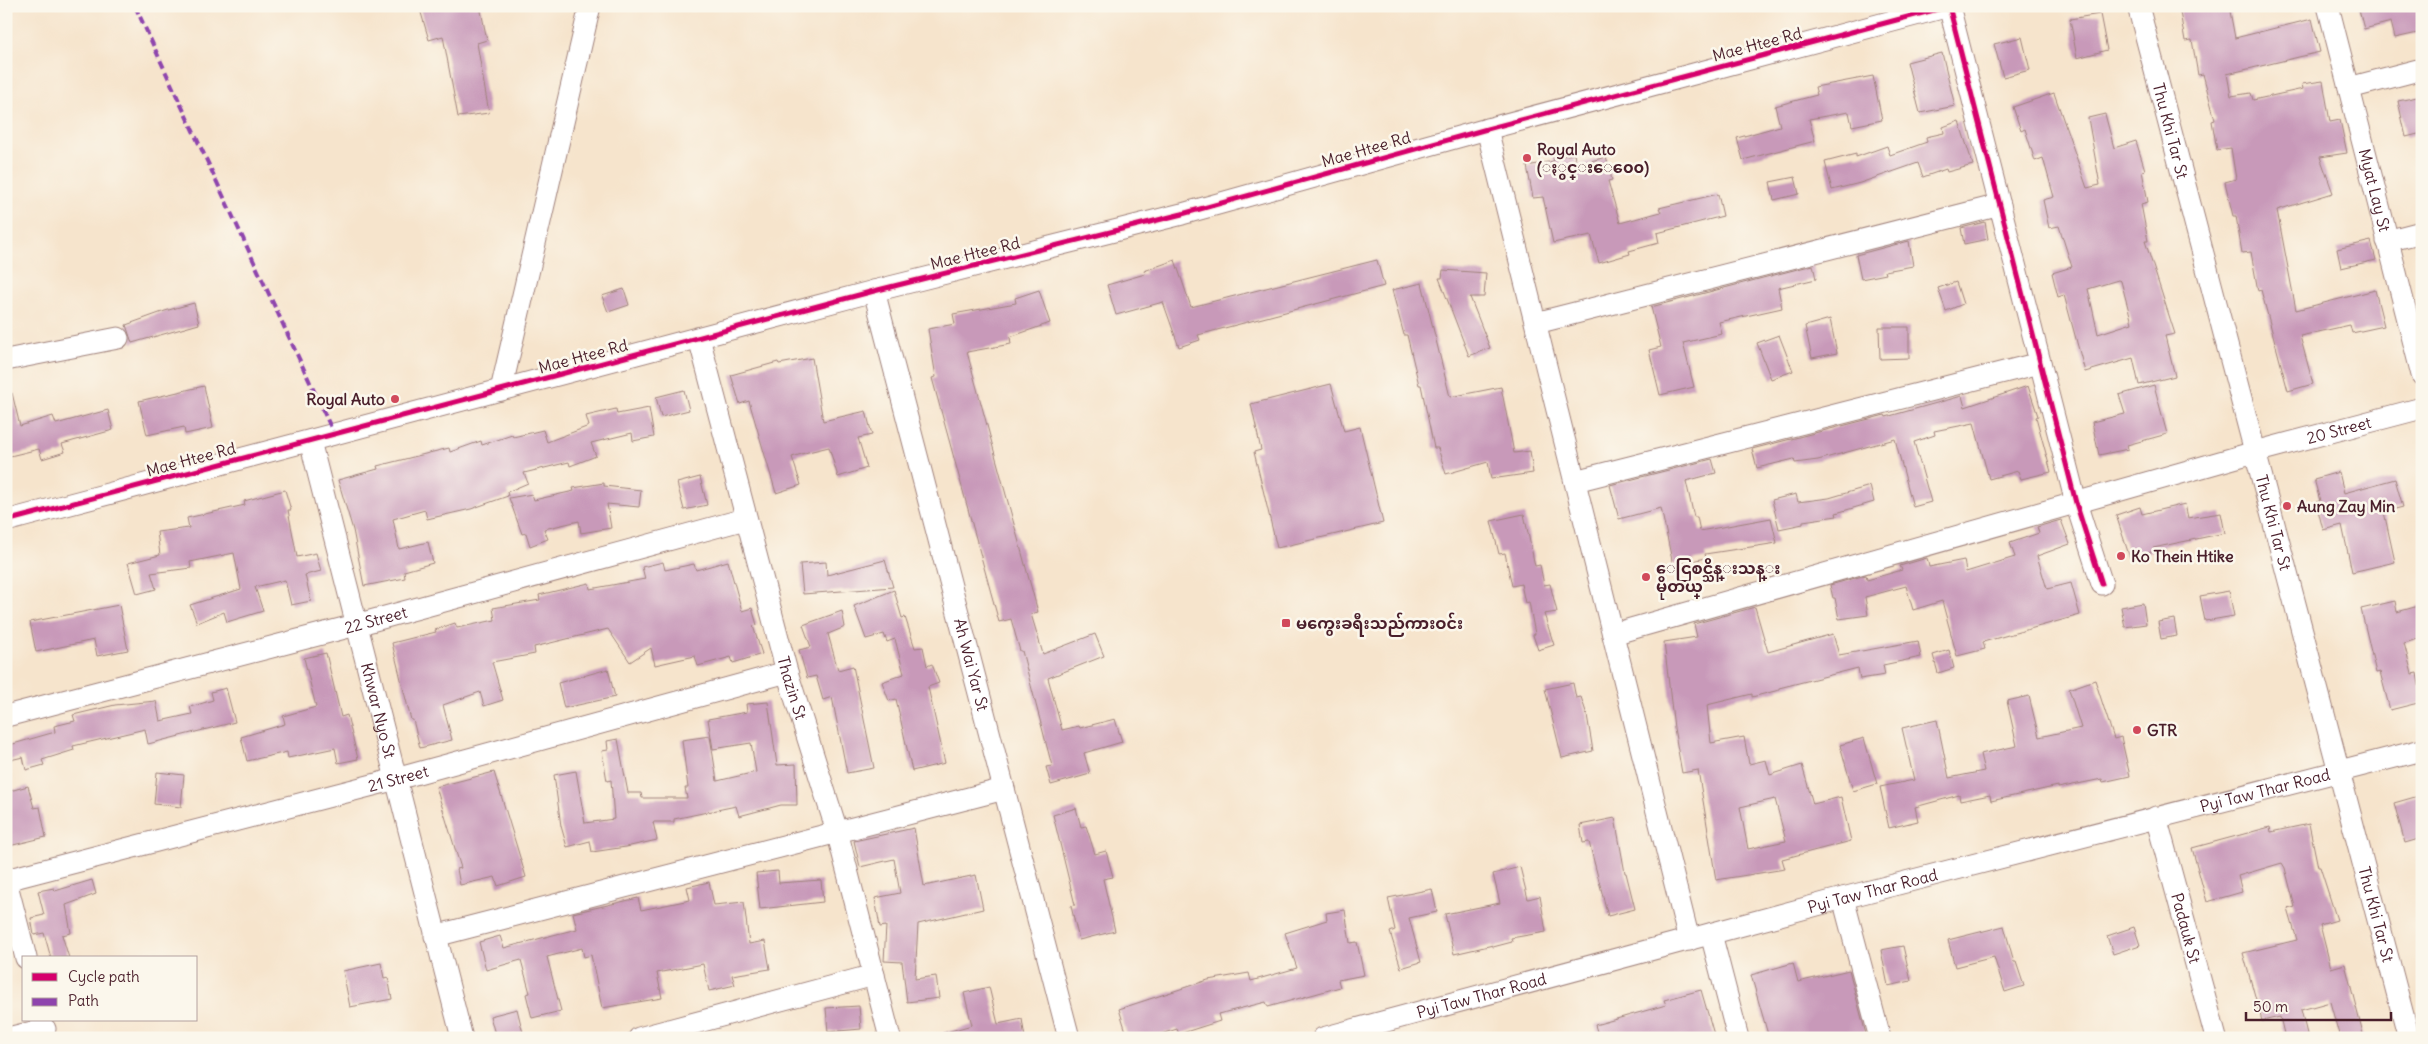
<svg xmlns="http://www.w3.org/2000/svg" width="2428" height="1044" viewBox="0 0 2428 1044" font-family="Delius,'Noto Sans Myanmar',sans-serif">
<rect width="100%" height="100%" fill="#fbf7ec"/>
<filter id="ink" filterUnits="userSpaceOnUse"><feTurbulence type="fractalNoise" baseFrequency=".02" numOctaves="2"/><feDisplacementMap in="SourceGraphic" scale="10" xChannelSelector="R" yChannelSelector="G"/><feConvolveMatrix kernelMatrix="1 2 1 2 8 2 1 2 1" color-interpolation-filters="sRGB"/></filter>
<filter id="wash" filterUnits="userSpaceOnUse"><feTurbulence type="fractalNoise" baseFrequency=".0096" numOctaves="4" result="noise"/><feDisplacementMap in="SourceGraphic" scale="20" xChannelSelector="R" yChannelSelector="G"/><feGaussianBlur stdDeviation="1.12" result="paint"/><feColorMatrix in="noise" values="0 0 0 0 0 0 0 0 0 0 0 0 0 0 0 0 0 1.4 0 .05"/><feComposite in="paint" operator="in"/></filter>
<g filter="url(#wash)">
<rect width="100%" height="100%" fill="#f6e4cc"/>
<g id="blocks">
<path fill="#c899b9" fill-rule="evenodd" d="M419,6H480L487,40L477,43L489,113L458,117L443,36L429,40Z
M2179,6H2229L2235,38L2312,19L2320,52L2227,74L2231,96L2251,93L2253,100L2303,89L2302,84L2323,81L2330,122L2340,120L2347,153L2320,157L2333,193L2277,210L2296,310L2375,290L2384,326L2352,333L2350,325L2300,336L2313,384L2288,391L2261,290L2258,291L2251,252L2242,253L2236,216H2233L2225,182L2236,179L2231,148L2217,150L2212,121L2215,120L2203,74L2198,75L2192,40L2185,41Z
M2358,6H2422V32L2395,38L2391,22L2364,29Z
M2100,14L2107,50L2077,58L2070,19Z
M2022,37L2030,70L2003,77L1994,44Z
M1942,53L1955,106L1920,113L1907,62Z
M1873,76L1882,120L1852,126L1849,112L1809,119L1815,141L1743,160L1737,138L1780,126L1775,106L1817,95L1815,87Z
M2054,93L2087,188L2100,185L2088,118L2105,114L2114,148L2136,141L2145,170L2142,171L2148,202L2141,204L2148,241H2145L2175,334L2165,336L2175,376L2139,385L2133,358L2085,372L2064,295L2058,297L2052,273L2072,267L2059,226L2049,228L2043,200L2054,197L2043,158L2035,161L2025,129L2021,131L2013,107ZM2118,280L2121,281L2132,323L2098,334L2088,289Z
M2422,96V133L2406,137L2398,101Z
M1959,121L1973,165L1947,172L1946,169L1923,177L1918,163L1860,183L1832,190L1825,162L1856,154V157L1887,146L1890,155L1927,142L1926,137L1944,133L1943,127Z
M1574,154L1576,165L1606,157L1612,180L1608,181L1620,223L1661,212L1659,208L1718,194L1723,216L1657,233L1659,243L1629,251L1630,254L1599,263L1591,235L1553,243L1543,197L1533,198L1527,166L1554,161L1553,157Z
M1795,177L1799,194L1774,200L1770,182Z
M1985,222L1988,239L1964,244L1961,228Z
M1909,241L1913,266L1885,271L1886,274L1861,279L1856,255Z
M2371,241L2376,260L2341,268L2337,249Z
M1175,260L1191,307L1377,260L1384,286L1198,335L1200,340L1179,347L1163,302L1116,315L1107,285L1145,274L1144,271Z
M1813,265L1816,279L1778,288L1782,308L1719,322L1722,334L1683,343L1694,387L1660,395L1649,350L1661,347L1651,307Z
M1443,270L1486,273L1484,297H1470L1490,348L1469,356L1439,278H1442Z
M1956,282L1963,304L1946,311L1938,288Z
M1422,283L1450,397L1501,387L1514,453L1530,451L1533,473L1491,479L1488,462L1446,474L1438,448H1434L1421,385H1419L1407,335H1404L1392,290Z
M624,289L629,305L608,312L602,296Z
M1039,290L1050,323L1010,337L1011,344L967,352L1038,612L1031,614L1043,654L1095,634L1104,656L1048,678L1062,730L1079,726L1080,728L1115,719L1122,742L1084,753L1090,774L1051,785L1046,767L1052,766L1022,651H1020L1011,619L999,622L932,378L936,377L928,329L955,324L953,314L1016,303L1015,298Z
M194,303L199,324L132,343L126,325L165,311Z
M1830,319L1837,353L1812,358L1805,326Z
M1879,327H1909V358L1880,359Z
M1779,335L1793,371L1771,379L1757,343Z
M812,358L823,421L866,411L872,435L858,438L867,468L838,477L829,447L808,452L792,457L801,485L776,493L749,401L740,404L731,375L778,362L779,364Z
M1331,384L1344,431L1360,427L1383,523L1277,548L1254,452L1261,450L1251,404Z
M2154,385L2167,434L2127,445L2128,449L2099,455L2092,422L2125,414L2119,395Z
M204,386L213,428L185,434L184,427L147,435L139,401Z
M2028,386L2038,416L2036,417L2051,472L2021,479L2018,471L1989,479L1974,423L1934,431L1935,435L1914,442L1931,502L1913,507L1895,439L1818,460L1795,463L1794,459L1757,468L1752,449L1885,415L1886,417L1962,396L1965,407Z
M684,390L689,410L661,417L656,397Z
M6,393H12L20,426L53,416L56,424L108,410L113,430L62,444L65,452L42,459L39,449L6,457Z
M649,408L654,437L633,441L632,433L591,443L596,456L570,466L569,462L524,473L528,483L507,492L508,496L471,509L427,519L425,510L393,519L399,549L428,542L433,563L404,571L405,578L364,586L353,530L338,480L378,469L377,466L449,448L450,452L481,441L482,445L512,435L513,437L543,430L547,442L589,426L586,416L616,409L617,414Z
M1712,459L1716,473L1686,481L1694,517H1697L1700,531L1771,518L1777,543L1705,554L1706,558L1673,565L1661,508L1619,519L1610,485Z
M2339,472L2344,493L2395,479L2403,507L2384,512L2395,562L2352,572L2342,525L2323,530L2316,502L2320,501L2314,479Z
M700,477L707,505L684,510L677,483Z
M604,483V486L641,490L639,507L607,504L611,528L581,533L579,521L544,529L548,539L530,546L526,533L522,534L509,498L532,494L534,500L574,491L573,488Z
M1870,486L1874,502L1836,513L1837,516L1803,521V524L1779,529L1772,500L1796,494L1798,502L1829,498Z
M285,490L291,510H288L297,557L316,553L321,571L305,575L311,601L291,605L285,580L255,587L263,611L227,622L224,612L197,623L190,605L241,589L234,553L190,562L191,568L151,573L156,589L137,594L128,563L160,555L157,532L189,528L187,518L245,505L244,501Z
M2185,504L2188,518L2221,513L2225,533L2153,548L2154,551L2130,558L2116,515L2140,507L2142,514Z
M1524,514L1535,566L1540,565L1544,585L1550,584L1557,612L1544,614L1554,645L1538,650L1533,635L1535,634L1529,602L1525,603L1521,584L1512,586L1505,553L1499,554L1491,521Z
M2061,520L2070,544L2037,556L2047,589L2071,583L2080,615L1983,642L1985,649L1957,656L1942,601L1913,610L1906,586L1865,597L1868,615L1839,619L1835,598H1833L1830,585L1866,575L1867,580L1902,570L1900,566L1927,558L1929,567L1964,560L1966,572L2015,557L2010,543L2039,533L2037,527Z
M885,560L893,587L803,594L800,564L826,562L827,575Z
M728,561L742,611L752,608L757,625L753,626L762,654L733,663L731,657L698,666L695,656L655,665L651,648L630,662L608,629L534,647L535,654L492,662L503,700L484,706L480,692L443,705L452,740L420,748L413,720H411L392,643L436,632L435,630L455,623L457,628L495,620L493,608L540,600L539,595L589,583L590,589L645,579L642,567L663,562L665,570L694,564L696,570Z
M894,590L902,618L905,617L915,648L923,647L927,666L932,664L939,683L928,687L945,763L912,771L896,699L889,701L882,682L904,674L895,639L887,642L884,634L866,639L854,606Z
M2229,591L2234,616L2205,621L2200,596Z
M2395,601L2397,612L2422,605V638L2404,643L2412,674L2417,673L2422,702L2390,710L2380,672L2376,673L2361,609Z
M2143,603L2146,624L2125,627L2121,607Z
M119,605L128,650L97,656L94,640L36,652L30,622Z
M1755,607L1768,652L1833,634L1839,655L1918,641L1921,657L1883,665L1885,675L1860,679L1858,668L1779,688V690L1752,697V694L1707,705L1711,743L1744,737L1749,764L1766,760L1770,775L1802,765L1813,804L1841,797L1851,841L1782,859L1785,869L1716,880L1698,770L1682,773L1674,728L1664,642L1697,637L1694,624ZM1775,799L1786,841L1748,849L1740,807Z
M842,611L845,627L828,634L838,670L853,666L874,768L847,773L832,697L823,700L816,676L807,678L799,650L811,647L803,625Z
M2174,619L2177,636L2161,639L2158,622Z
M1949,650L1954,668L1938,673L1933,655Z
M326,653L341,717L347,715L358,759L338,763L335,748L288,758L287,752L247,761L241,737L285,724L283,716L316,707L304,658Z
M608,669L615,697L564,708L558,683Z
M2095,680L2114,739L2121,737L2130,776L2103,782L2102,779L2058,788V786L1991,801L1990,795L1960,801L1959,795L1915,807L1918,821L1889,828L1880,787L1914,780L1902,728L1937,720L1949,778L1984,771L1980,754L2017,746L2007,701L2029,696L2039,737L2081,728L2069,689Z
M1573,683L1576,698L1581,697L1587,715L1593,751L1562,758L1545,689Z
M226,688L235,722L148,744L145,729L73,746L74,750L42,760L44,765L26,770L23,757L6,761V746L55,732L54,726L75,721L73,715L115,705L156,701L160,721L192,714L190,707L213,700L211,692Z
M768,702L777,765L796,764L797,805H781L739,816L736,806L674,819V822H653L657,840L626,847L592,852L590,841L567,847L561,826L554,775L576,771L585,823L614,819L611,780L607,781L602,751L608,750L607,741L618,739L628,793H641L642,798H687L685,788H688L682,740L710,736L717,781L756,772L751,743L713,749L708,719L747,712L746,704Z
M1864,738L1877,784L1853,791L1840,745Z
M157,772L184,775L181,807L154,804Z
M494,772L526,877L498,886L495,877L460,885L457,869L461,868L436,787Z
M28,786L34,808L40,807L46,837L9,846L6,831V792Z
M2422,795V838L2405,843L2394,803Z
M1076,808L1081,827L1086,826L1095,854L1106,851L1113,877L1103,879L1115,931L1079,940L1071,906L1075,905L1053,815Z
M1615,818L1625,873H1626L1635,909L1608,916L1589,842L1583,843L1580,825Z
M2309,824L2318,867H2320L2337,920L2320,925L2331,968L2345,964L2364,1038H2340L2330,1002L2301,1010L2308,1038H2285L2280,1017L2262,1021L2243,953L2297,940L2288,909L2295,907L2285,868L2282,863L2238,876L2242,892L2207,902L2192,848L2270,827L2271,832Z
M914,828L924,886L976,875L983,909L918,924L915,979L936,976L939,998L907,1002L902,962L884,961L886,926L880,927L875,898L900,893L894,859L860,867L854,841Z
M1520,867L1528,899L1540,896L1546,932L1511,938L1512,942L1493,947V945L1454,954L1445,914L1500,903L1493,874Z
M778,871L779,883L821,880L823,902L760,909L756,873Z
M92,880L96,894L66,905L71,933L62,935L69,958H51L44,933L34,935L31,918L44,915L38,891L54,888L55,891Z
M709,882L714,905L744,902L749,944L765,941L770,969L732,975L735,985L709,991L703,964L657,973L662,998L602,1008L591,955L584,957L582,948L547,957L561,1011L532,1018L526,994L530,993L521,960L486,970L479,942L500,936L504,948L553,935L577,929L573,913L638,898L641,910L690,900L687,887Z
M1432,889L1437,912L1409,918L1421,962L1401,968L1390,932L1395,930L1388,898Z
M1345,910L1350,943L1357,942L1364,975L1338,980L1340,987L1268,1007L1266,1002L1218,1014L1220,1021L1179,1034L1177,1029L1148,1038H1128L1119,1009L1208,980L1249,973L1251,981L1297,968L1285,933L1327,920L1326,913Z
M2004,926L2014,962H2016L2024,986L2005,992L1994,957L1955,967L1948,940Z
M2134,927L2140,945L2113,954L2107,936Z
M1903,946L1911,981L1888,986L1881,950Z
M381,963L384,978L388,977L392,999L350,1007L343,971Z
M1793,963L1798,982L1849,970L1867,1038H1769L1751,975Z
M989,987L998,1024L1022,1019L1025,1038H943V1033L972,1025L964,993Z
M1701,990L1715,1038H1599L1595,1025L1666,1005L1664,1000Z
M859,1006L861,1029L828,1032L826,1008Z
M517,1009L523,1033L496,1038L490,1016Z"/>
</g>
</g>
<g filter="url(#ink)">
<use href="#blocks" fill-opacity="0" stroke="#a0827c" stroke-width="1"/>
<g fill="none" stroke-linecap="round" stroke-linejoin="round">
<g stroke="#a0827c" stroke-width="23">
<g id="minor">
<path id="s1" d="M2138,6L2409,1038"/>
<path id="s2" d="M2328,6L2422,375"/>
<path d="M2349,88L2422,69"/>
<path d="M1487,129L1689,940"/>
<path d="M2387,241L2422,232"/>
<path id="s3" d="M874,291L1069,1038"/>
<path d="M1536,323L2000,205"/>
<path id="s4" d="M699,338L787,672L837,831L890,1038"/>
<path d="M6,360L118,338"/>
<path d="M501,390L590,6"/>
<path id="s5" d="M310,441L462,1038"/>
<path d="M1575,481L2040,363"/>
<path d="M6,521L874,291L1182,214L1487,129L1949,6L2076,503L2102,584"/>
<path id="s6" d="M1613,634L2255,452L2422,408"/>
<path id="s7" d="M6,716L356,625L745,519"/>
<path id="s8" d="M2156,817L2216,1038"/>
<path id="s9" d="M6,880L396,779L787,672"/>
<path d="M6,881L26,958"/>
<path d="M1843,898L1880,1038"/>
<path d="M1711,934L1738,1038"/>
<path d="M435,936L1004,789"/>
<path d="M8,1038L45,1029"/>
<path d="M639,1038L874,975"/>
<path id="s10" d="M1323,1038L1843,898L2422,750"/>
</g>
</g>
<use href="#minor" stroke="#fff" stroke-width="21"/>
<path stroke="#8e44ad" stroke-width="4" stroke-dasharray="8 4" stroke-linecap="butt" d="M135,6L334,434"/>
<g stroke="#fbf7ec" stroke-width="8">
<path id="cycleway" d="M6,521L874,291L1182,214L1487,129L1949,6L2076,503L2102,584"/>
</g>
<use href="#cycleway" stroke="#d6006c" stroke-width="5"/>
</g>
</g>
<g fill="#d1495b" stroke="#fbf7ec" stroke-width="2">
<circle cx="1527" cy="158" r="5"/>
<circle cx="395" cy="399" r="5"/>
<circle cx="2287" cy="506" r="5"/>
<circle cx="2121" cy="556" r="5"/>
<circle cx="1646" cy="577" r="5"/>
<rect x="1281" y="618" width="10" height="10" rx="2.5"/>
<circle cx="2137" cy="730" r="5"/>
</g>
<g text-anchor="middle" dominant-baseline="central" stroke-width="5" stroke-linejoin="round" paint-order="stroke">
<g font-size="16" fill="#4a1f2b" stroke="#fbf7ec">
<text transform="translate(1757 44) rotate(-15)">Mae Htee Rd</text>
<text stroke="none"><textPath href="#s1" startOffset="129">Thu Khi Tar St</textPath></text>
<text transform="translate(1366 149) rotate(-16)">Mae Htee Rd</text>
<text stroke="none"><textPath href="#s2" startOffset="190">Myat Lay St</textPath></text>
<text transform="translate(975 253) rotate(-14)">Mae Htee Rd</text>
<text transform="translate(583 356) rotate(-15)">Mae Htee Rd</text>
<text stroke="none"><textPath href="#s6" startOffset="754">20 Street</textPath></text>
<text transform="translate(191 459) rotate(-15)">Mae Htee Rd</text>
<text stroke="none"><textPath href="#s1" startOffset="534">Thu Khi Tar St</textPath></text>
<text stroke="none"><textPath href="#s7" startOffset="382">22 Street</textPath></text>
<text stroke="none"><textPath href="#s3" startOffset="386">Ah Wai Yar St</textPath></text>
<text stroke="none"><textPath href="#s4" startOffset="362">Thazin St</textPath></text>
<text stroke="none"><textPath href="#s5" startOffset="278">Khwar Nyo St</textPath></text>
<text stroke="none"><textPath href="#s9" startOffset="405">21 Street</textPath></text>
<text stroke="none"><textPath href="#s10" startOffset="974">Pyi Taw Thar Road</textPath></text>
<text stroke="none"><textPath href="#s10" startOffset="569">Pyi Taw Thar Road</textPath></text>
<text stroke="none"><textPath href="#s1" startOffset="939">Thu Khi Tar St</textPath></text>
<text stroke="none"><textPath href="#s8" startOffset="115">Padauk St</textPath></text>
<text stroke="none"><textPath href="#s10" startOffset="164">Pyi Taw Thar Road</textPath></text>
</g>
<g font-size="16" font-weight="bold" fill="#4a1f2b" stroke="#fbf7ec" text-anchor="start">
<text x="1537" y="149">Royal Auto<tspan x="1537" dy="18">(ႏွင္းေ၀ေ၀)</tspan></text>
<text x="385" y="399" text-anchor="end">Royal Auto</text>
<text x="2297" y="506">Aung Zay Min</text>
<text x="2131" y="556">Ko Thein Htike</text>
<text x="1656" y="568">ေငြစင္သိန္းသန္း<tspan x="1656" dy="18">မိုတယ္</tspan></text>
<text x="1296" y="623">မကွေးခရီးသည်ကားဝင်း</text>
<text x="2147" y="730">GTR</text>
</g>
</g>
<rect width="2428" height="1044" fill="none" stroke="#fbf7ec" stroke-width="25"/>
<rect x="22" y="956" width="175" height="65" fill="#fbf7ec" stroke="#b4a19f"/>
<rect x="32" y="973" width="25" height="8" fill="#d6006c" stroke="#b4a19f"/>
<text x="68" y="982" font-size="15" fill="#4a1f2b">Cycle path</text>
<rect x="32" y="998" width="25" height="8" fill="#8e44ad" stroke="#b4a19f"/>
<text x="68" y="1006" font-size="15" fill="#4a1f2b">Path</text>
<path d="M2246 1012v8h145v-8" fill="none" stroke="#4a1f2b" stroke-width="2.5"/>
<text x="2253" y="1012" font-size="15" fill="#4a1f2b" stroke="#fbf7ec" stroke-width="4" paint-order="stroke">50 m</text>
</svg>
